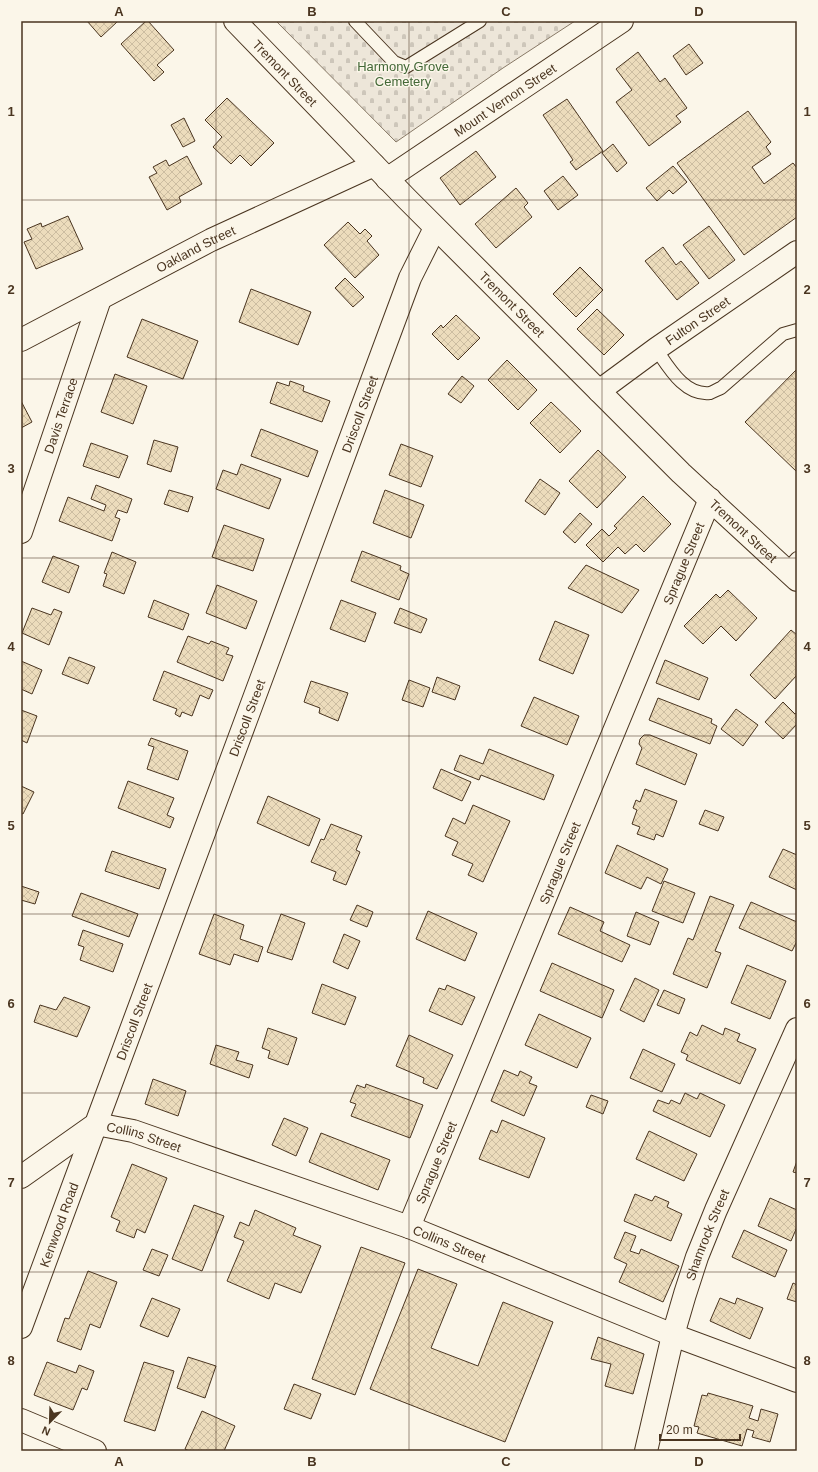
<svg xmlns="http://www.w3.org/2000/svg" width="818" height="1472" viewBox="0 0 818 1472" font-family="Helvetica,sans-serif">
<defs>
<pattern id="cemetery-stones" width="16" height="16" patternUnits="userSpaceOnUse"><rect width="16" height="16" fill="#ede6d9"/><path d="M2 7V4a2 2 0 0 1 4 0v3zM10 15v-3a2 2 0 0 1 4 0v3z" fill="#cdc6ba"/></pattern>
<pattern id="building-cross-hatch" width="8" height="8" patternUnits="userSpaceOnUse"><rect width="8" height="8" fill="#ecdcbc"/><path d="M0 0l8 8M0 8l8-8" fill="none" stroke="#ccbda1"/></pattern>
</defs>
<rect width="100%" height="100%" fill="#fbf6e9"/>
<path fill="url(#cemetery-stones)" stroke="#887966" d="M276,21H575L503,68L396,142Z"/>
<path fill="url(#building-cross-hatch)" stroke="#4a3520" d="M87,21H118L101,37Z
M146,21H148L174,50L157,65L164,72L154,81L121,44Z
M689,44L703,63L686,75L673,56Z
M638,52L660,82L665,78L687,108L676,116L681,122L649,146L616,102L632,90L616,69Z
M227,98L274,143L251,166L240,155L231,164L213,147L222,137L205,120Z
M567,99L603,151L576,170L570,162L573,160L543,115Z
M748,111L771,142L766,147L771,154L752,167L764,184L793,163L797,168V217L744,255L677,163Z
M184,118L195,141L183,147L171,125Z
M613,144L627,163L617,172L602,153Z
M476,151L496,177L460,205L440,178Z
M187,156L202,184L179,197L181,202L167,210L149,177L157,173L153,167L166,160L169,166Z
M673,166L687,182L673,194L669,190L657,201L646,188Z
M563,176L578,195L558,210L544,191Z
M516,188L528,203L524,207L532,217L496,248L475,224Z
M68,216L83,249L36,269L24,242L32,239L27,229L41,223L42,227Z
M348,222L360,234L365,229L372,236L367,241L379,255L355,278L324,245Z
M709,226L735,260L709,279L683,245Z
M663,247L676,265L681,261L699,283L677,300L645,261Z
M580,267L603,290L576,317L553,294Z
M345,278L364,297L353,307L335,288Z
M251,289L311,312L298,345L239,322Z
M597,309L624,335L604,355L577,329Z
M456,315L480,338L458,360L432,334L441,325L443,328Z
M142,319L198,341L183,379L127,357Z
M507,360L537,390L518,410L488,380Z
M797,369V472L745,422Z
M115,374L147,386L133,424L101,412Z
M462,376L474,386L461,403L448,394Z
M290,381L304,386L303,391L330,401L322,422L270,403L277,382L289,386Z
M21,401L32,422L21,428Z
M551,402L581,431L560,453L530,423Z
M261,429L318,451L308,477L251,456Z
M154,440L178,447L171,472L147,464Z
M91,443L128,456L119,478L83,466Z
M401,444L433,456L421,487L389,475Z
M598,450L626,477L597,508L569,481Z
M241,464L281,479L269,509L216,489L223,470L237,475Z
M540,479L560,493L545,515L525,501Z
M96,485L132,499L127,513L118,510L115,517L120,519L112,541L59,521L68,497L104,511L106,505L91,499Z
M169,490L193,497L188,512L164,504Z
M385,490L424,505L411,538L373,523Z
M643,496L671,524L644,552L636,544L625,554L618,547L603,562L586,545L602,529L609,536L617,528L614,526Z
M580,513L592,524L575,543L563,532Z
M224,525L264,539L253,571L212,557Z
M362,551L401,566L400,570L409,574L399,600L351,581Z
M112,552L136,562L124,594L103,586L107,574L104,573Z
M53,556L79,566L69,593L42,582Z
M586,565L639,590L622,613L568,588Z
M217,585L257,601L246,629L206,613Z
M728,590L757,618L736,641L721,626L703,644L684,626L716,594L720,598Z
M154,600L189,614L183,630L148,617Z
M341,600L376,613L365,642L330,629Z
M32,608L51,615L54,609L62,612L49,645L22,633Z
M400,608L427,619L421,633L394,623Z
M555,621L589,635L573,674L539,660Z
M791,630L797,635V675L775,699L750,675Z
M188,636L209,644L211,641L229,648L226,654L233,656L223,681L177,662Z
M69,657L95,667L88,684L62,674Z
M665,660L708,678L699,700L656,683Z
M21,661L42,670L32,694L21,689Z
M164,671L213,690L209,699L200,695L192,716L182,712L180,717L175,714L177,709L153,700Z
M437,677L460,686L455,700L432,692Z
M409,680L430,688L423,707L402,700Z
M311,681L348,693L338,721L319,713L320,708L304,702Z
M534,697L579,716L567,745L521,726Z
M658,698L712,719L711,723L717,726L710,744L649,720Z
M783,702L795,714L797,713V724L783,739L765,722Z
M736,709L758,725L743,746L721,729Z
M21,710L37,716L27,743L21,740Z
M644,735H650L697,754L685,785L636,764L642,748L639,744L640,739Z
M151,738L188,751L178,780L147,769L154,747L148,745Z
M489,749L554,775L544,800L481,775L479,780L454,770L460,755L483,764Z
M441,769L471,782L462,801L433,788Z
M128,781L174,798L167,815L174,818L170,828L118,808Z
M21,786L34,792L23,814L21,813Z
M645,789L677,801L663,837L656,834L654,840L637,834L640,827L632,824L637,810L633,808L636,800L640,802Z
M268,796L320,819L309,846L257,823Z
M473,805L510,821L483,882L468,875L473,864L452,855L458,842L445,836L453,818L465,824Z
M705,810L724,817L718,831L699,824Z
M331,824L362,836L356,850L360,852L346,885L333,880L336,872L311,862L321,839L324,840Z
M617,845L668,869L661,884L647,877L641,889L605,873Z
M783,849L797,855V890L769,877Z
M112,851L166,869L159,889L105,871Z
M664,881L695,893L683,923L652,911Z
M21,886L39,892L35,904L21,900Z
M81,893L138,914L129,937L72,916Z
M710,896L734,905L715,951L721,953L707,988L673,974L688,938L693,940Z
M751,902L797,922V941L792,951L739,928Z
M357,905L373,912L367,927L350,920Z
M570,907L604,922L600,931L630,945L622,962L558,934Z
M428,911L477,933L465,961L416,939Z
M636,912L659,922L650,945L627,936Z
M214,914L244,925L240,939L263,947L258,962L234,954L230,965L199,954Z
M281,914L305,923L292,960L267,952Z
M83,930L123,944L113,972L80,960L84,947L78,945Z
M344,934L360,941L348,969L333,962Z
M552,963L614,990L602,1018L540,991Z
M747,965L786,981L770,1019L731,1003Z
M635,978L659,990L644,1022L620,1010Z
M322,984L356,997L345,1025L312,1013Z
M447,985L475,997L462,1025L429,1011L439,988L445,990Z
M664,990L685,999L679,1014L657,1005Z
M64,997L90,1007L77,1037L34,1022L40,1005L56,1010Z
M539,1014L591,1038L577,1068L525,1045Z
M702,1025L723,1035L725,1028L740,1034L737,1041L756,1049L740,1084L686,1060L688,1055L681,1052L690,1032L697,1036Z
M268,1028L297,1038L288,1065L268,1058L270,1051L262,1048Z
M409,1035L453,1055L437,1089L423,1083L424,1078L396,1066Z
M216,1045L239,1052L236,1060L253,1065L249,1078L210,1064Z
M643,1049L675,1064L662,1092L630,1078Z
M504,1070L518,1076L520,1071L532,1077L529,1083L537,1086L524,1116L491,1101Z
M153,1079L186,1091L178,1116L145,1104Z
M366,1084L423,1105L410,1138L351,1116L356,1104L350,1102L357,1085L365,1088Z
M685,1093L697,1099L700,1093L725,1105L710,1137L653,1111L658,1100L669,1104L671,1100L680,1104Z
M591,1095L608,1101L603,1114L586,1107Z
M284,1118L308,1128L296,1156L272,1145Z
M502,1120L545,1138L529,1178L479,1159L491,1130L497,1133Z
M649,1131L697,1154L684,1181L636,1159Z
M321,1133L390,1160L378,1190L309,1162Z
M797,1161V1173L793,1172Z
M132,1164L167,1178L145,1233L137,1229L134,1238L116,1231L120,1221L111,1217Z
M635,1194L652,1201L655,1196L669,1202L667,1207L682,1214L671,1241L624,1221Z
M770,1198L797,1210V1227L791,1241L758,1226Z
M194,1205L224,1216L202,1271L172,1259Z
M255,1210L296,1228L293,1235L321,1246L301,1293L275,1283L269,1299L227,1281L244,1241L234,1237L240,1222L249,1226Z
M744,1230L787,1250L775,1277L732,1257Z
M625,1232L636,1236L630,1251L639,1254L641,1249L679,1266L663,1302L619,1282L627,1264L614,1258Z
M361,1247L405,1263L355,1395L312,1379Z
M152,1249L168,1255L159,1276L143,1270Z
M418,1269L457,1284L431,1348L478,1366L503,1302L553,1322L505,1442L370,1389Z
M88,1271L117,1282L100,1328L90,1324L81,1350L57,1341L65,1318L69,1319Z
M793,1283L797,1285V1302L787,1299Z
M152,1298L180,1309L168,1337L140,1326Z
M720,1298L735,1304L737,1298L763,1308L750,1339L710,1321Z
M598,1337L644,1354L633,1394L605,1386L611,1364L591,1359Z
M188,1357L216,1366L205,1398L177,1388Z
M47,1362L76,1373L79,1365L94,1371L87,1390L82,1388L73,1410L34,1395Z
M144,1362L174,1371L155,1431L124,1421Z
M294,1384L321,1394L311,1419L284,1409Z
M708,1393L753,1406L749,1418L758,1421L761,1409L778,1414L770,1442L752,1437L754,1431L747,1429L742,1446L697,1433L699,1427L694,1426L702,1395L707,1396Z
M202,1411L235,1426L224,1451H189L185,1449Z"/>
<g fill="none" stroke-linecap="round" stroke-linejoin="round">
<g stroke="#4a3520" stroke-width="14">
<path id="lane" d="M355,21L394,62L406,67L480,21
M656,349C668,366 684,396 710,393C713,392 718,389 721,388L783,334L797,330
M786,570L797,558"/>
</g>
<g stroke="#4a3520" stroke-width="24">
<g id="street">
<path id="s1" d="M387,179L622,21"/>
<path id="s2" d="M21,340L211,240L374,165"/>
<path id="s3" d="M599,391L656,349L797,252"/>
<path id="s4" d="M21,532L100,299"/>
<path id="s5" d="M21,1177L96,1124L410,278L435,228"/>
<path id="s6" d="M409,1227L710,499"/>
<path id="s7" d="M21,1327L96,1124L133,1131L409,1227L673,1335L797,1381"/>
<path d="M21,1420L95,1451"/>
<path id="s8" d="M646,1451L673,1335L685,1294L697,1257L716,1210L797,1029"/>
</g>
</g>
<g stroke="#4a3520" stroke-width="24">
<g id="secondary">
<path id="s9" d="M235,21L406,198L681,473L797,580"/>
</g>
</g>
<use href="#lane" stroke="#fbf6e9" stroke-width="12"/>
<use href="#street" stroke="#fbf6e9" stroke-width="22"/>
<use href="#secondary" stroke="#fbf6e9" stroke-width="22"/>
</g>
<path fill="none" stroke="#4a3520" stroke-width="1" stroke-opacity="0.55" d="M216,21V1451M409,21V1451M602,21V1451M21,200H797M21,379H797M21,558H797M21,736H797M21,914H797M21,1093H797M21,1272H797"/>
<g text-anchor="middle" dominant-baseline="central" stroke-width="3" stroke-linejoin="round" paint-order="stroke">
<g font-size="13" fill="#436837" stroke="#fbf6e9">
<text x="403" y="66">Harmony Grove<tspan x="403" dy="15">Cemetery</tspan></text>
</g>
<g font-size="13" fill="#4a3520" stroke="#fbf6e9">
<text stroke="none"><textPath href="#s9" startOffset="72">Tremont Street</textPath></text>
<text stroke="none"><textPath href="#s1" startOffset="142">Mount Vernon Street</textPath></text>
<text stroke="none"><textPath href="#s2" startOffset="197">Oakland Street</textPath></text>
<text stroke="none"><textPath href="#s9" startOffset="396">Tremont Street</textPath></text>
<text stroke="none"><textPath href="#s3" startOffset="121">Fulton Street</textPath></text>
<text stroke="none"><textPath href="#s5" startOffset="849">Driscoll Street</textPath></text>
<text stroke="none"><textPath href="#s4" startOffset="123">Davis Terrace</textPath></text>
<text stroke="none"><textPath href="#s9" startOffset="720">Tremont Street</textPath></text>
<text stroke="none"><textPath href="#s6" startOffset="718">Sprague Street</textPath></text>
<text stroke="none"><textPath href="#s5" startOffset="525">Driscoll Street</textPath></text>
<text stroke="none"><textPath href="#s6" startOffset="394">Sprague Street</textPath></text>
<text stroke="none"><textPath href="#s5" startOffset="201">Driscoll Street</textPath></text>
<text stroke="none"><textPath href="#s7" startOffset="266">Collins Street</textPath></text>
<text stroke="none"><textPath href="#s6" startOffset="70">Sprague Street</textPath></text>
<text stroke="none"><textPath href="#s7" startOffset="109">Kenwood Road</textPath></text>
<text stroke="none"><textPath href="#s8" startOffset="225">Shamrock Street</textPath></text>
<text stroke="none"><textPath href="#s7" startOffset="590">Collins Street</textPath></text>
</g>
</g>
<rect width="818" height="1472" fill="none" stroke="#fbf6e9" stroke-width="44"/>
<g transform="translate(50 1422) rotate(203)" stroke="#fbf6e9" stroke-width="3" paint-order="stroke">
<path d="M0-3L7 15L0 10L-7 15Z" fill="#4a3520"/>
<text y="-6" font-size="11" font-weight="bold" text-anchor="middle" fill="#4a3520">N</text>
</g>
<path d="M660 1434v6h80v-6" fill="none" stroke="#4a3520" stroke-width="2"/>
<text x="666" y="1434" font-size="12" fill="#4a3520" stroke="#fbf6e9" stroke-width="3" paint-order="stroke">20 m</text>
<rect x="22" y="22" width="774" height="1428" fill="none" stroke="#4a3520" stroke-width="1.5"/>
<g font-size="13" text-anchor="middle" font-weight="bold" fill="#4a3520">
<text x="119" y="16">A</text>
<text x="312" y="16">B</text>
<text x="506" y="16">C</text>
<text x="699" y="16">D</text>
<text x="11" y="116">1</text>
<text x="807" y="116">1</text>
<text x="11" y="294">2</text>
<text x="807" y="294">2</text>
<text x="11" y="473">3</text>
<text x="807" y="473">3</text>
<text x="11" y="651">4</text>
<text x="807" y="651">4</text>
<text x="11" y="830">5</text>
<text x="807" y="830">5</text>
<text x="11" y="1008">6</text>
<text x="807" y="1008">6</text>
<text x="11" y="1187">7</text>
<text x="807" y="1187">7</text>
<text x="11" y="1365">8</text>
<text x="807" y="1365">8</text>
<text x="119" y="1466">A</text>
<text x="312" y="1466">B</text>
<text x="506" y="1466">C</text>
<text x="699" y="1466">D</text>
</g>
</svg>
